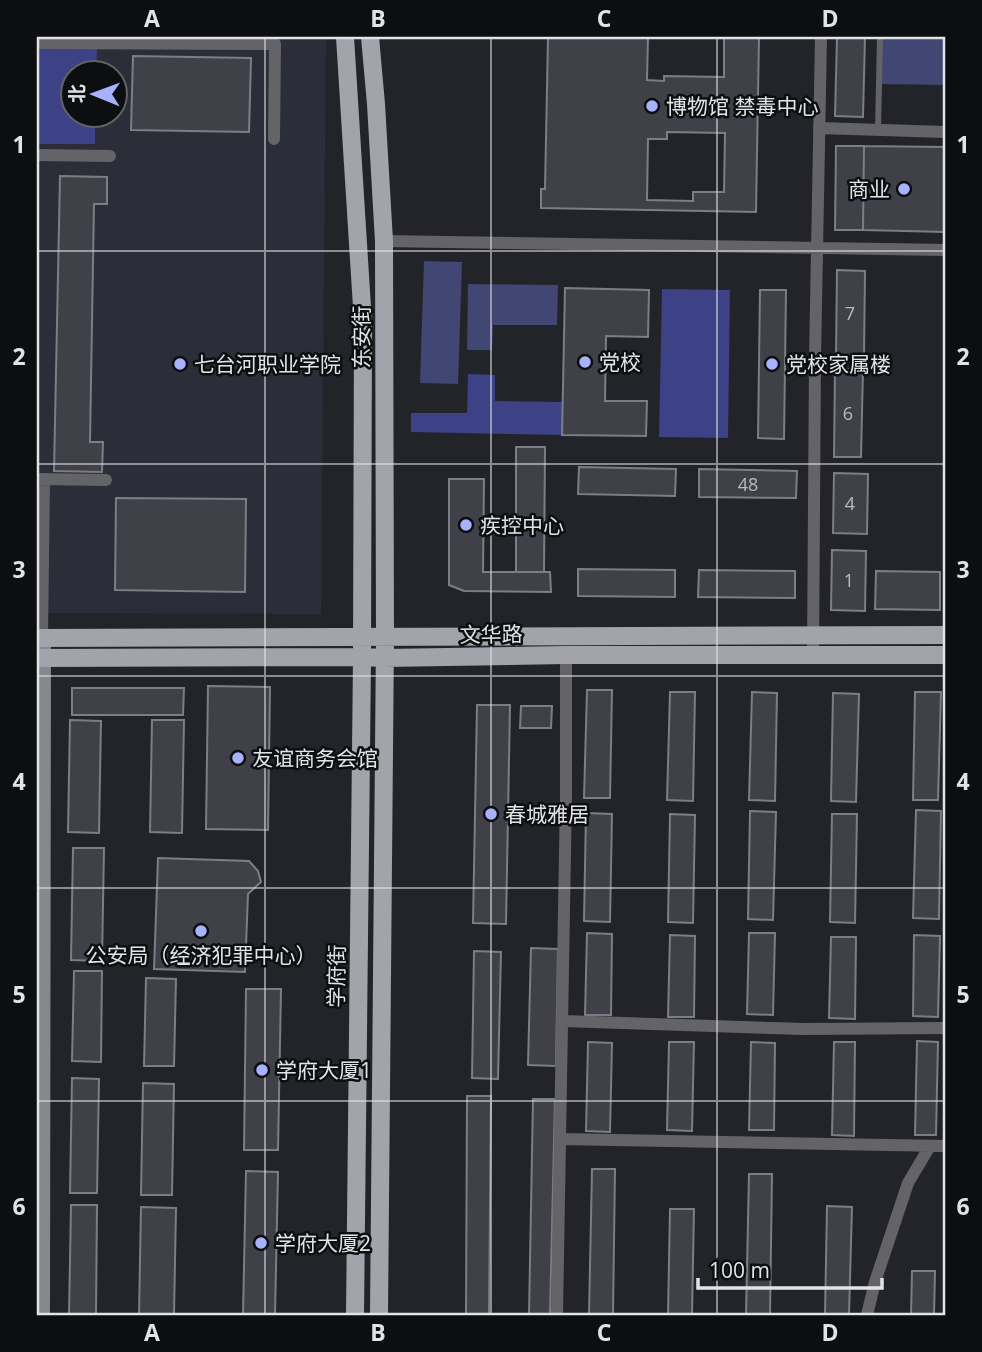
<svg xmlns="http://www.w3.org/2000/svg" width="982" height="1352" viewBox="0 0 982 1352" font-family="'Open Sans','Noto Sans SC',sans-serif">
<rect width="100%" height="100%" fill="#23242a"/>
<path fill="#2b2d39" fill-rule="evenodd" d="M37,37H326L321,614L37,613ZM74,74H116V116H74Z"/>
<path fill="#414672" d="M880,37H945V85L879,84Z
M424,261L462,262L458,384L420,383Z
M468,284L558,285L557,325H493L492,350H467Z"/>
<path fill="#3d4185" d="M37,49H97L96,73L74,74V116H95V144H37Z
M662,289L730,290L728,438L659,437Z
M468,374L495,375V401L563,402L562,435L411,432V413H467Z"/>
<path fill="#404148" stroke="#7c7e85" stroke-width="2" fill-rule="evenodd" d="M548,37H648L647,80L664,81V76L724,77V37H759L756,212L541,208V189H545ZM667,132L725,133L724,192H693V201L647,200L648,139H667Z
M837,37H865L863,117L835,116Z
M133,56L251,58L249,132L131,130Z
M836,146H864L863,230H835Z
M864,146L945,147V232L863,230Z
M60,176L107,177V204H94L90,442H103L102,472L54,471Z
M837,270L865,271L864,355H836Z
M565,288L649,290L648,337L606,336L605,401H647L646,436L562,435Z
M760,290H786L784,439L758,438Z
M835,369H863L861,457H834Z
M516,447H545L544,572H516Z
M579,467L676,469L675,496L578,494Z
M699,469L797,471L796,498L699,497Z
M834,473L868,474L867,534L833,533Z
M449,479H484L483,572H550L551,592L464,591L449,585Z
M116,498L246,499L245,592L115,590Z
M832,550L866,551L865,611L831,610Z
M578,569L675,570V597L578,596Z
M699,570L795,571V598L698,597Z
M876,571L940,572V610L875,609Z
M208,686L270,687L268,830L206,829Z
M72,688H184L183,715H72Z
M587,690H612L610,798H584Z
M670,692H695L693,801L667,800Z
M752,692L777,693L775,801L749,800Z
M915,692H941L938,800H913Z
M833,693L859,694L856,802L831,801Z
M477,705H510L506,924L473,923Z
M521,706H552L551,728H520Z
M70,720L101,721L99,833L68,832Z
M152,720H184L182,833L150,832Z
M916,810L941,811L939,919L913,918Z
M750,811L776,812L773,920L748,919Z
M586,813L612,814L610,922L584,921Z
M670,814L695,815L693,923L668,922Z
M832,814H857L855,923L830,922Z
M73,848H104L102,961L71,960Z
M158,858L249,861L258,871L261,882L248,894L245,972L154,969Z
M587,933L612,934L611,1015H585Z
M749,933H775L773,1015L747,1014Z
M670,935L695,936L694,1017H668Z
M914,935L940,936L938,1017L913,1016Z
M831,937H856L855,1019L829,1018Z
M531,948L558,949L556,1066L528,1065Z
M474,951L501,952L498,1079L472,1078Z
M74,971H102L101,1062L72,1061Z
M146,978L176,979L174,1066H144Z
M246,989H281L278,1150H244Z
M917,1041L938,1042L936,1135H915Z
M588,1042L612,1043L610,1132L586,1131Z
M669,1042H694L692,1131L667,1130Z
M751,1042L775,1043L774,1130H749Z
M834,1042H855L854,1136L832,1135Z
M72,1078L99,1079L97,1193H70Z
M143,1083L174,1084L172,1195H141Z
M467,1096H491L489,1315H466Z
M533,1099H555L550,1315H529Z
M592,1169H615L613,1315H589Z
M246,1171L278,1172L275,1315H243Z
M749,1174H772L770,1315H746Z
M71,1205H97L96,1315H69Z
M827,1206L852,1207L849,1315H825Z
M141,1207L176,1208L174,1315H139Z
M670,1209H694L692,1315H668Z
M912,1271H935L934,1315H911Z"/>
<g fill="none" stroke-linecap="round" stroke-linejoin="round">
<path stroke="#646468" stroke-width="6" d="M878,129L880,37"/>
<path stroke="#646468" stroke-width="12" d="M37,43L275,44L274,139
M819,128L945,132
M37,155L110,156
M384,241L945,250
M37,479L106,480
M42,638L44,479
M813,656L815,358L821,37
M563,1021L803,1029L945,1028
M560,1139L566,795V655
M557,1315L560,1139L945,1146
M867,1315L875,1282L908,1183L930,1146"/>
<path stroke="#87888e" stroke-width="18" d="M41,1315L42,638"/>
<path stroke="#a3a4ab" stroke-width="18" d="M345,37L363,323L362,657L355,1315
M370,37L376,104L384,241L385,638L379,1315
M37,638L945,635
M37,658L362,657L384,658L566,655H945"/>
</g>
<path fill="none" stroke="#e2e3e7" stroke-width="2" stroke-opacity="0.55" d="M265,37V1315M491,37V1315M717,37V1315M37,251H945M37,464H945M37,676H945M37,888H945M37,1101H945"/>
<g fill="#a7b1fc" stroke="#0d0e10" stroke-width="2.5">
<circle cx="652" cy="106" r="7"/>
<circle cx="904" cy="189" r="7"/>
<circle cx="585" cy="362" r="7"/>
<circle cx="180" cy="364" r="7"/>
<circle cx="772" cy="364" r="7"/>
<circle cx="466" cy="525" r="7"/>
<circle cx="238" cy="758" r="7"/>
<circle cx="491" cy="814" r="7"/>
<circle cx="201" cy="931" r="7"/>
<circle cx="262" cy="1070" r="7"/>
<circle cx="261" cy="1243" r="7"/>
</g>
<g text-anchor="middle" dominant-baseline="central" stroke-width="5" stroke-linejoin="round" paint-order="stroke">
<g font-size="18" fill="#bababf">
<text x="850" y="313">7</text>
<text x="848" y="413">6</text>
<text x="748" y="484">48</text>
<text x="850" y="503">4</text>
<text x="849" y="580">1</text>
</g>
<g font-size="21" fill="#e2e3e7" stroke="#0d0e10" text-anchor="start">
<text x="666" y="106">博物馆 禁毒中心</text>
<text x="890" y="189" text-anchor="end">商业</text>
<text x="599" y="362">党校</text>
<text x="194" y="364">七台河职业学院</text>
<text x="786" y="364">党校家属楼</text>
<text x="480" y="525">疾控中心</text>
<text x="252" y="758">友谊商务会馆</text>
<text x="505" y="814">春城雅居</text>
<text x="201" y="955" text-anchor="middle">公安局（经济犯罪中心）</text>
<text x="276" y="1070">学府大厦1</text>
<text x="275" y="1243">学府大厦2</text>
</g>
<g font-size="21" fill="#e2e3e7" stroke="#0d0e10">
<text transform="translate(361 337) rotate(-90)">东安街</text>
<text transform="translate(491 634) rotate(-1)">文华路</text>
<text transform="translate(336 976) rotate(-89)">学府街</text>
</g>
</g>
<rect width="982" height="1352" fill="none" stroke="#0d0e10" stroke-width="77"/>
<g transform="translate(94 94) rotate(271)"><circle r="33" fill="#0d0e10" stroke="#626366" stroke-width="2"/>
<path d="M0-5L12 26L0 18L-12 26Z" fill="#a7b1fc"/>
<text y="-10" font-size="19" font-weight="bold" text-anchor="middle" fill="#e2e3e7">北</text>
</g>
<path d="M698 1278v10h184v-10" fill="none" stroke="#e2e3e7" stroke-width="3.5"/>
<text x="709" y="1278" font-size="21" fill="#e2e3e7" stroke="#0d0e10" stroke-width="5" paint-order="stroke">100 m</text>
<rect x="38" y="38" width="906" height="1276" fill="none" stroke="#e2e3e7" stroke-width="2.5"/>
<g font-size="23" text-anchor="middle" font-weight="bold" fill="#e2e3e7">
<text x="152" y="27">A</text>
<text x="378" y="27">B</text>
<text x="604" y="27">C</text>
<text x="830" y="27">D</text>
<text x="19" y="153">1</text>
<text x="963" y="153">1</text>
<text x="19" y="365">2</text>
<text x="963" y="365">2</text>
<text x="19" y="578">3</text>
<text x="963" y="578">3</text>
<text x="19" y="790">4</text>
<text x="963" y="790">4</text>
<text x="19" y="1003">5</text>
<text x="963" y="1003">5</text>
<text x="19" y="1215">6</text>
<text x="963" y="1215">6</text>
<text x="152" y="1341">A</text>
<text x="378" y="1341">B</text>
<text x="604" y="1341">C</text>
<text x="830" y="1341">D</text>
</g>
</svg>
